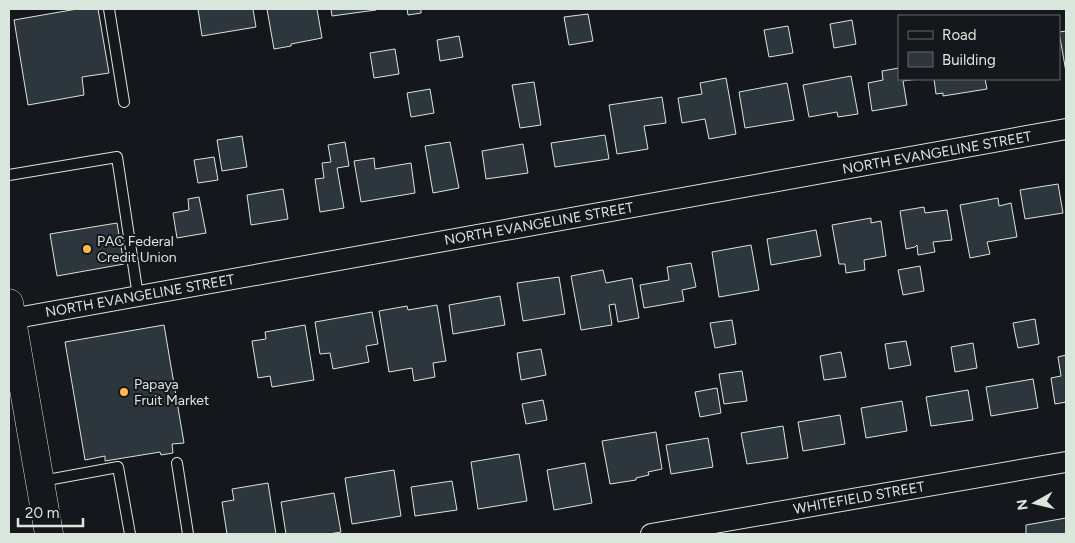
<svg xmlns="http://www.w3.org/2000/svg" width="1075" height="543" viewBox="0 0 1075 543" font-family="Figtree,sans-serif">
<rect width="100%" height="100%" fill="#14181c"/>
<path fill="#2c363c" stroke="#d8e6dc" d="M77,9H98L109,73L82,77L84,95L28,105L14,20Z
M198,9H253L256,27L202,36Z
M267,9H317L322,38L291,44V46L274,49Z
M331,9H375L376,10L332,16Z
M407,9H421V13L408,15Z
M588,14L593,41L569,45L564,17Z
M852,20L856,44L834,48L830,24Z
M788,26L793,53L769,57L764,30Z
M1066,31V72L1059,32Z
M459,36L463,57L440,61L437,40Z
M395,49L399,74L374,78L370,53Z
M899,68V79H918L903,81L907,105L872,111L868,83L883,80L882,71Z
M851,76L858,114L838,117L837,112L809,117L803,85Z
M726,78L736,134L709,139L705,119L682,123L678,98L702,94L700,83Z
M934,79H985L987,89L943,96V93L936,94Z
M534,82L541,125L520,128L512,85Z
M787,83L794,120L745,128L739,92Z
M430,89L434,113L411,117L407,93Z
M662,97L666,123L644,126L648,149L617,154L609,105Z
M605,135L609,159L555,167L551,143Z
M242,136L247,167L222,171L217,140Z
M345,142L349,166L337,168L344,208L320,212L315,179L324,178L322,163L331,162L328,145Z
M450,142L459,188L433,193L425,146Z
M523,144L528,173L486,179L482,151Z
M214,157L218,180L198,183L194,160Z
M374,158L375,169L411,163L415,193L361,202L354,161Z
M1058,184L1063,213L1025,219L1020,190Z
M283,189L288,219L251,225L247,195Z
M199,197L206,233L177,238L173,213L189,210L188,199Z
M998,198L999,206L1011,203L1017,237L987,242L990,254L970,258L960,205Z
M924,207L925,213L947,210L952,240L933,242L935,252L918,255L917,245L915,247L906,249L900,211Z
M871,218V223L881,221L886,256L864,260L865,270L846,273L845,264H839L832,225Z
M117,223L124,264L57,276L50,234Z
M816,230L821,256L771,265L767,239Z
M751,245L759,290L719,297L712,252Z
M691,263L696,287L682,290L684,301L644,308L640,285L669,280L667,267Z
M920,266L924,291L903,295L898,270Z
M603,270L606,283L632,278L639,318L618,322L615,304L609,305L612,325L581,330L571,276Z
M559,277L565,314L523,321L517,283Z
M500,296L505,325L453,334L449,305Z
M437,305L446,361L433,363L435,377L414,381L412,368L389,372L379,311L407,306L408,310Z
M372,312L378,344L366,346L369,362L333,369L330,353L320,354L315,322Z
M1035,319L1039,344L1018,348L1013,323Z
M732,320L736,344L715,348L710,323Z
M164,325L184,443L172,444L173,453L161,455L160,452L105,461V456L85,460L65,342Z
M305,325L314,380L272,387L270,376L258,378L252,341L266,339L265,332Z
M906,341L911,365L889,369L885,344Z
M973,343L977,368L955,372L951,347Z
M541,349L546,375L521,380L517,353Z
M841,352L846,377L824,380L820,356Z
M1066,355V402L1055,404L1051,378L1061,376L1058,357Z
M742,371L747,401L724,404L719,374Z
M1033,379L1038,408L991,416L986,387Z
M717,388L721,413L700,417L695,392Z
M968,390L973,420L931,426L926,397Z
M543,400L547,420L526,424L522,404Z
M902,401L907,431L866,438L861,408Z
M840,415L845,444L803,451L798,422Z
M783,426L788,458L747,464L741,433Z
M656,432L662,469L648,472L649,475L636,478V480L610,484L602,441Z
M708,438L713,467L671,474L666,445Z
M519,454L527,501L478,509L471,462Z
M585,463L592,503L554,510L547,470Z
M394,470L401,516L352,524L345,478Z
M452,481L457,510L415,516L411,487Z
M268,483L276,534H227L222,502L234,500L232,489Z
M334,493L341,532L329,534H286L281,502Z
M1066,518V534H1026V525Z"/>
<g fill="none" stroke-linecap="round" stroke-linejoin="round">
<g stroke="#d8e6dc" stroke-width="12">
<path id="lane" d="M109,9L124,102
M9,175L117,157L138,296
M177,463L188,534
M42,481L118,467L130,534"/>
</g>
<g stroke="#d8e6dc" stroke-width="22">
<path id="street" d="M11,319L1066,129
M651,534L1066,462"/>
</g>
<g stroke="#d8e6dc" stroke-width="29">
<path id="secondary" d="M9,303L49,534"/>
</g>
<use href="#lane" stroke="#14181c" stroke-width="10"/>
<use href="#street" stroke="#14181c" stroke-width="20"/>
<use href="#secondary" stroke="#14181c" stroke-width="28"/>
</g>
<g fill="#ffb74d" stroke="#14181c" stroke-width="2">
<circle cx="87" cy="249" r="5"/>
<circle cx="124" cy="392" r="5"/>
</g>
<g text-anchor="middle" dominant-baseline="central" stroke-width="4" stroke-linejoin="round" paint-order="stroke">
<g font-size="14" fill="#d8e6dc" stroke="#14181c">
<text transform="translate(937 153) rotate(-10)">NORTH EVANGELINE STREET</text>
<text transform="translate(539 224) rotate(-10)">NORTH EVANGELINE STREET</text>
<text transform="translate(140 296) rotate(-10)">NORTH EVANGELINE STREET</text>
<text transform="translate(859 498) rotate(-10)">WHITEFIELD STREET</text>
</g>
<g font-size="14" fill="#d8e6dc" stroke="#14181c" text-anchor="start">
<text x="97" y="241">PAC Federal<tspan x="97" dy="16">Credit Union</tspan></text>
<text x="134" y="384">Papaya<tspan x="134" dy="16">Fruit Market</tspan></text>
</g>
</g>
<rect width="1075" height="543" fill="none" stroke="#d8e6dc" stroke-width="20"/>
<rect x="898" y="15" width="162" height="65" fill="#14181c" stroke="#626a69"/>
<rect x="908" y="31" width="25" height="8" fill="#14181c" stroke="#626a69"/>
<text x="942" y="40" font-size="15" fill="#d8e6dc">Road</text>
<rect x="908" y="52" width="25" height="15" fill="#2c363c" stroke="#626a69"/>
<text x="942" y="65" font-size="15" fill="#d8e6dc">Building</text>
<g transform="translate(1035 503) rotate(262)" stroke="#14181c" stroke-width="4" paint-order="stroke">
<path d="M0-4L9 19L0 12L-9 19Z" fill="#d8e6dc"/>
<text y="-8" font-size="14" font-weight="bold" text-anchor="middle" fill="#d8e6dc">N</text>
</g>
<path d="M18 518v8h65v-8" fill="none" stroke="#d8e6dc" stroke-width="2.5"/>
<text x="25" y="518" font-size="15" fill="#d8e6dc" stroke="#14181c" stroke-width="4" paint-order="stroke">20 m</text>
</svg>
